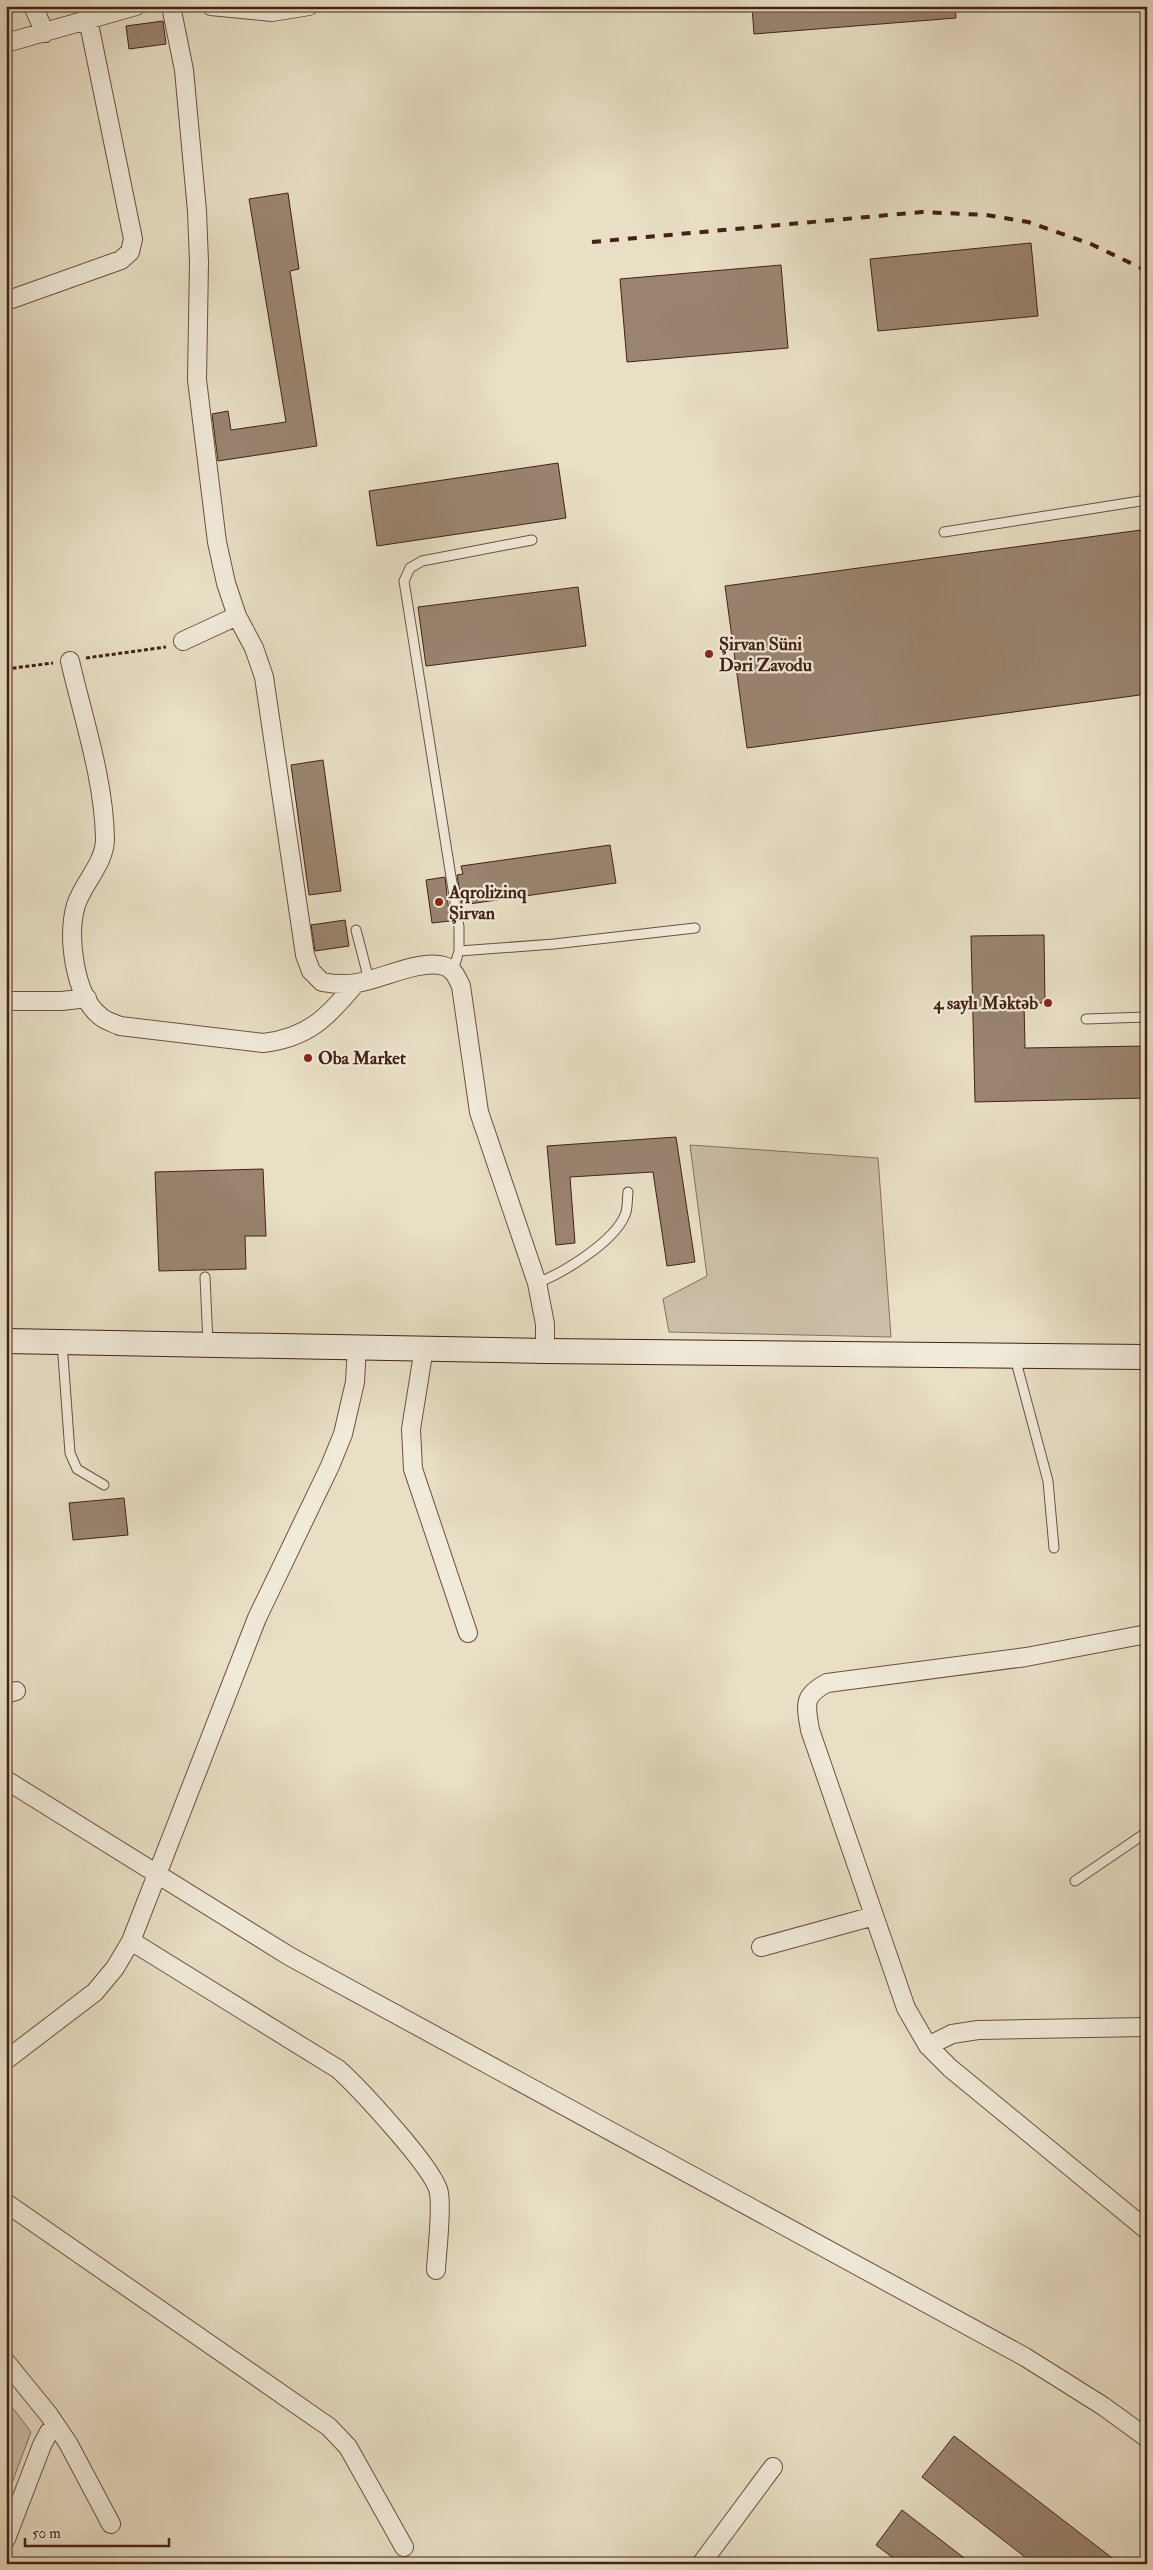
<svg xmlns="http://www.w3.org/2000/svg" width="1153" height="2570" viewBox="0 0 1153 2570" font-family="'IM FELL Double Pica',serif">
<rect width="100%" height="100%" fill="#e8dfc5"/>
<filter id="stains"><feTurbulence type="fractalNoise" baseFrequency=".004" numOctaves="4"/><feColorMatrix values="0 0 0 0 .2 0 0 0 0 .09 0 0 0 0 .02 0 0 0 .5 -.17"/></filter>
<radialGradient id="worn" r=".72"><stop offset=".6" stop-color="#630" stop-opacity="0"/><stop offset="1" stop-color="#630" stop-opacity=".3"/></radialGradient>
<path fill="#ccbfa7" stroke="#88705e" d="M690,1145L878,1158L891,1337L669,1332L663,1299L707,1276Z
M6,2399L31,2432L6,2499Z"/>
<path fill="#9a8470" stroke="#452114" d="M752,6H955L956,18L754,34Z
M163,21L166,44L129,49L126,26Z
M288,193L299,269L290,271L317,446L218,461L212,414L228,411L231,430L286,422L249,199Z
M1031,243L1038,316L878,331L870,259Z
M781,265L788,348L627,362L620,279Z
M558,463L566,518L377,546L369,491Z
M1141,530L1147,568V694L747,748L725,586Z
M578,587L586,646L426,666L418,607Z
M323,760L341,891L309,895L291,765Z
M610,845L616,883L462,905L457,875L463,874L461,866Z
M445,877L450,921L432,923L426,880Z
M345,920L349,946L315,951L311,925Z
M1044,935L1045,1003H1024L1025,1048L1147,1046V1098L975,1102L971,936Z
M676,1137L695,1262L667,1266L653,1172L570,1177L575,1243L556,1245L547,1146Z
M263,1169L266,1236H245L246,1269L159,1271L155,1172Z
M124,1498L128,1535L73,1540L69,1503Z
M954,2436L1120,2564H1034L922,2477Z
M902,2510L972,2564H901L876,2545Z"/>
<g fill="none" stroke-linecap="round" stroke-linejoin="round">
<g stroke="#6e5040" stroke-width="11">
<path id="service" d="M944,532L1147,500
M356,930L369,980
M459,951L554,944L695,928
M453,971L459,951V927L404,581L410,568L422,561L532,540
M1086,1019L1147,1017
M205,1277L208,1344
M537,1283C563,1273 614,1242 625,1215C628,1209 627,1199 628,1192
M62,1342L70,1453L77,1469L104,1485
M1015,1358L1048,1481L1054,1548
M1075,1881L1147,1832"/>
</g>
<g stroke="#6e5040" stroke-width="20">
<path id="minor" d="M33,6L45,33
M171,6L184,70L197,211L199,262L197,380L217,542L226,583L237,616L254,648L264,677L305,955L311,971L322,982C333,984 345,985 357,983C382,979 420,959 444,966C454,969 457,978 461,986L479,1112L537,1283L545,1324V1351
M211,6L272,12L309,6
M6,43L136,6
M6,301L121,260L130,252L133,239L88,19
M183,641L237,616
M70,661C83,718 104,779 105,839C105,863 83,883 76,905C67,936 74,995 100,1016C105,1021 114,1023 120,1026L263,1043C308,1038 328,1017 356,983
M6,1001H62L87,998
M424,1348L411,1429L413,1469L468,1633
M1147,1634L1026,1657L827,1683C802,1696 806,1705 810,1730L906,2008L928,2046L950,2068L1147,2230
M6,1694L16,1691
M6,1780L289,1956L1025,2357L1103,2406L1147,2438
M131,1941L338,2069C358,2087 436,2170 439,2193C442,2212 437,2249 436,2270
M761,1947L874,1916
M928,2046L952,2034L978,2030L1147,2027
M6,2060L95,1992L115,1968L131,1941L257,1618L330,1466L343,1434L355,1382L357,1347
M6,2203L329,2427L348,2447L404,2547
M6,2362L49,2415L68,2443L111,2524
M6,2539L42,2445L49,2432L56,2425
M701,2564L773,2467"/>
</g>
<g stroke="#452114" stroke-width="26">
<path id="secondary" d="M6,1341L545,1351L1147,1357"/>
</g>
<path stroke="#452114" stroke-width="3" stroke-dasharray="4 2.5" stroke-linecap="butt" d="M86,658L166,647
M6,669L53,663"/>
<use href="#service" stroke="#f0ead9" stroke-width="9"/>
<use href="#minor" stroke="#f0ead9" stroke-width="18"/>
<use href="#secondary" stroke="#f0ead9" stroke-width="24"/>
<path stroke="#452114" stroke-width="4" stroke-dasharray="9 9" stroke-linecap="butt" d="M592,242L922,212L986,215L1028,222L1091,244L1147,271"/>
</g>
<g fill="#8f2418" stroke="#f0ead9" stroke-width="2">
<circle cx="709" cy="654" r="5"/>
<circle cx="439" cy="902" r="5"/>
<circle cx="1048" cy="1003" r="5"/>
<circle cx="308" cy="1058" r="5"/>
</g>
<g text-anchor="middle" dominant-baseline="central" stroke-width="4.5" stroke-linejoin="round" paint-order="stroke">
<g font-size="18" font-weight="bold" fill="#452114" stroke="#f0ead9" text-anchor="start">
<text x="719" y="644">Şirvan Süni<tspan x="719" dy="21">Dəri Zavodu</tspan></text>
<text x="449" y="892">Aqrolizinq<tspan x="449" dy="21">Şirvan</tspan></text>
<text x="1038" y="1003" text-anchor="end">4 saylı Məktəb</text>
<text x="318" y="1058">Oba Market</text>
</g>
</g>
<rect width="1153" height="2570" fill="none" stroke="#e8dfc5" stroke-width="25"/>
<rect x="8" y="8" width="1138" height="2555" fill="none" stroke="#452114" stroke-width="2.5"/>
<rect x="12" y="12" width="1128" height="2545" fill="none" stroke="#452114"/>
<path d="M25 2538v8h144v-8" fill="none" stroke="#452114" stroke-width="2.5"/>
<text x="32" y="2538" font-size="15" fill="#452114" stroke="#f0ead9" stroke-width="4" paint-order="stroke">50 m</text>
<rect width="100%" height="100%" filter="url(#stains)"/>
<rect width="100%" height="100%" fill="url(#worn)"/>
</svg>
